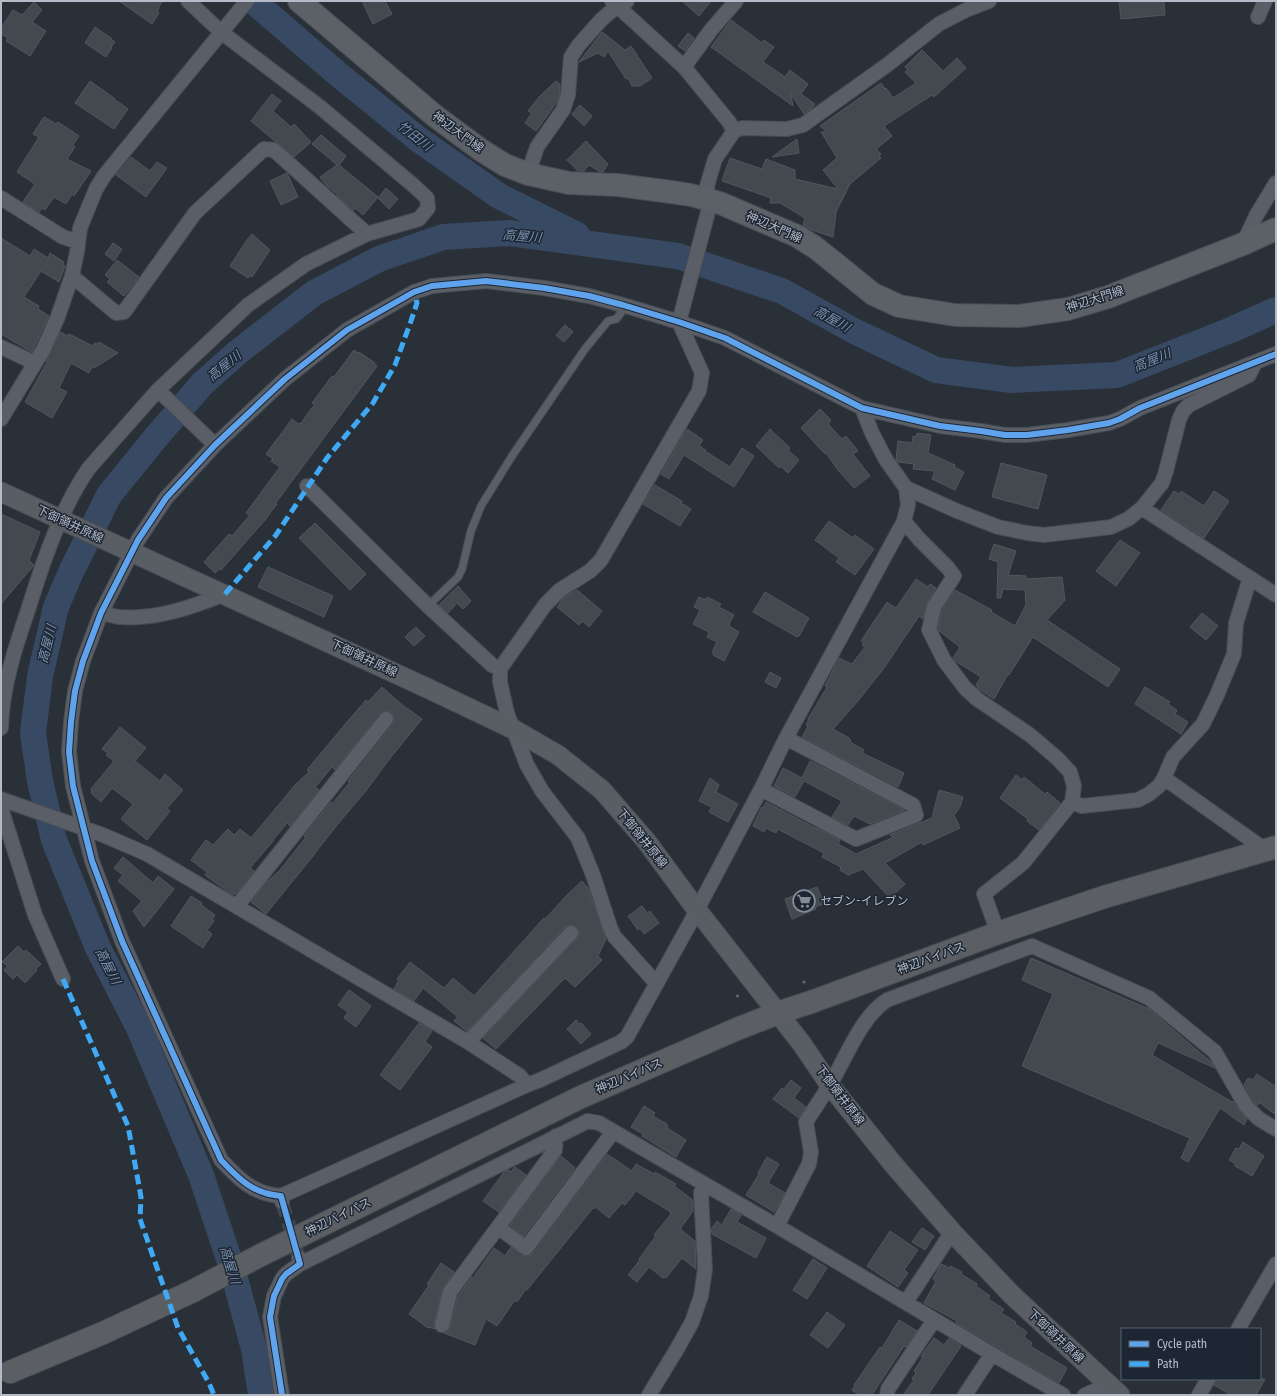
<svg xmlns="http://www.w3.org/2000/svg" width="1277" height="1396" viewBox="0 0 1277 1396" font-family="'Fira Sans Condensed','Noto Sans JP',sans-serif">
<rect width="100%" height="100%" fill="#2a3038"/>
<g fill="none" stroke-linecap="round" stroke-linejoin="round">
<path stroke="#384963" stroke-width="26" d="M253,1L339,75L418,139L499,196L577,235
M261,1395L254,1349L233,1271L201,1175L138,1026L98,948L54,840L40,781L33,733L40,676L56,607L71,572L109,495L157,436L203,383L238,352L314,293L379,259L443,237L509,233L678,256L782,291L854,331L936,370L1012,380L1117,375L1231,330L1276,310"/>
</g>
<path fill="#444950" stroke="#52575f" d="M119,1H163L158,8L159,9L157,12L159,13L152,24Z
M362,1H385L392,14L373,24Z
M682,1H711L699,16Z
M1119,1H1164L1165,15L1121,19Z
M34,2L42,10L32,22L46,31L30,56L6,41L8,38L1,34V28L13,10L22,15Z
M731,20L762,43L764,40L774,47L763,62L785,77L790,70L808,84L801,94L815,104L812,108L804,114L791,94L793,106L711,47Z
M95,27L111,38V39L115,42L111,47L112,48L106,57L85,43Z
M602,32L625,50L631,46L652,78L640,86H632L628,78L626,79L608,51L604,57L598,53L579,62Z
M688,33L694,38L685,51L678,46Z
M922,50L943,71L957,58L966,68L934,97L932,95L884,126L892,136L876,149L881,154L879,155L881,158L850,184L836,212L833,237L812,230L803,225L805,218L780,203H770L771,198L722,181L730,158L762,169L766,159L795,170V179L838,189L823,170L837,158L821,132H827L820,126L881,83L885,89L886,88L893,98L916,83L905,72L908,70L905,67Z
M90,81L114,98V99L128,109L114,129L75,103Z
M556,81L560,84V93L557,102L536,131L525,123L532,113L528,111L540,96Z
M272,94L281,101L273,111L291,127L294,124L311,142L294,157L251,121Z
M580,105L592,116L584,126L572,114Z
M44,117L56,124L58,122L79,136L73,145L75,147L67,159L91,171L74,196L72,194L66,204L54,197L45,210L42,208L39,212L23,202L35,184L17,172L39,137L33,134Z
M321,135L346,156L339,165L378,197L363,215L355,208L354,210H353L337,196L338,195L326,185L320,177L337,165L312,144Z
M797,139L799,153L772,157Z
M586,141L608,164L603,172H600L589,165L584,171H578L567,160Z
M131,157L150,171L157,162L167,168L146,197L116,175Z
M287,173L298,197L281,205L270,181Z
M386,188L398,199L389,209L378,198Z
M252,234L270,250L252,277L250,275L248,278L230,266L247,240Z
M1,238L30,256L34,249L48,258L50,253L64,262L63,265L65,266L59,282L41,271L24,297L39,306L38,309L49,316L32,352L1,334Z
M113,243L122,249L114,261L105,254Z
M117,260L139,277L124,296L107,282L110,279L105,275Z
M565,325L573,332L564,342L556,335Z
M60,332L68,336L69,334L93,346L95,343L97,344L99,342L118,353L94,368L92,367L89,373L71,363L59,388L67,392L52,418L25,402L47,362L46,361Z
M354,350L358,353L359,352L375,363L374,364L377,366L275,504H277L265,520L221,570L219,569L215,573L204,562L229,534L232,536L250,515L246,513L280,467L271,461L273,459L266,454L292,419L298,424L301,423L315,404L312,403L332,376L334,377Z
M820,409L831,420L828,424L842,439L846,436L858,451L853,454L870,476L854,488L838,470L826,453L825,454L801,428Z
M687,429L703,440L699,446L706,450L705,451L730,467L742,448L754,456L734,487L684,455L669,479L661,474Z
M770,429L790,448L788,450L799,460L788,473L780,466L779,468L756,446Z
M917,433L931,435L928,453L955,465L954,467L964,472L955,490L932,479L935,471L913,469L914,464L898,462L896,460L898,441L912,443L913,436L916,437Z
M1001,463L1047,475L1038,509L992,497Z
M655,485L682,501L681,503L691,509L680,526L643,504Z
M1174,491L1179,494L1181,491L1204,506L1214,491L1229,501L1204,538L1161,510Z
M1,514L40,532L29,560L34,565L1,604Z
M829,521L853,538L855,535L874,549L855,575L836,562L839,558L815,540Z
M315,523L366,574L350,590L299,538Z
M1120,540L1140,553L1116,586L1096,571Z
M994,544L1016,551L1008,575L1026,576V579L1062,577L1065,600L1047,620L1120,669L1108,687L1033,637L1009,675L1008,674L994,699L977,688L978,686L976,685L981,677L955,661L953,658L960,647L939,631L938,629L942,610L955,590L992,610L991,612L1015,626L1026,605L1025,590L1003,589L1001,598H997L998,562L989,559Z
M268,567L333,596L324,617L258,587Z
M916,579L928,587L930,584L936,588L927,603L923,619L919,616L884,668L857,702L833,729L849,738V739L851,740L850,742L864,750L862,753L904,773L898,787L802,737L808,726L806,725L809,719H808L827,687L825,686L839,658L852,664L865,647L862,645L864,643L861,641L887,602L896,608Z
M458,586L471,601L463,609L457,603L448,613L439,605Z
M577,590L602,611L589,627L582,621L579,625L557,607L565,597Z
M765,592L809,618L799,636L797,637L753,612Z
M699,597L705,600L707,597L721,604L719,607L734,615L729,624H728H730L729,626L739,632L724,661L713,655L714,653L712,652L717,642L707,637L709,632L693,624L700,610L694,607Z
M1202,613L1218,626L1206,640L1190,627Z
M416,627L425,636L414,646L405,637Z
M770,672L781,678L776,688L765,682Z
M382,687L401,704L422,719L391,757L365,792L337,825L309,861L266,914L251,902L267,882L280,870L306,837L304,836L331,802L332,804L350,782L348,781L393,724L394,721V716L391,712L383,711L379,714L335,770L332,767L317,785L315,787L319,790L290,826L287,823L273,840H274L250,868L254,871L236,894L235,893L233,895L230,893L205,875L207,872L191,860L206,840L213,845L228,829L234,835L240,829L251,838L295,785L309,772L307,770L347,722L366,700L368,702Z
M1145,687L1170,702L1168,704L1177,710L1175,714L1188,722L1181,734L1135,704Z
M120,727L146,748L135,761L160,781L165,774L183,790L167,808L170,811L147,840L121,819L133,804L112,788L101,802L92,794L91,789L114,761L106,755L108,753L102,749Z
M810,761L905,810L870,824L854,816L848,825L832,817L842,801L804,781L795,797L774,786L783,768L802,778Z
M1016,775L1022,780L1024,777L1045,794L1047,792L1060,803L1039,830L1027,821L1028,819L1000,798Z
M710,778L719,785L716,792L738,804L728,822L709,812L712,807L699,801Z
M939,790L963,797L960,807L954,815L960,828L923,845L922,842L885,863L905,884L890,898L863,869L848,875L840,870L841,867L822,857L824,853L791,836L778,829L776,833L766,828L764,832L753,826L762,807L763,808L766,802L817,829V828L840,840L838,844L856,854L894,837L890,835L932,818Z
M123,857L153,883L158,876L174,889L144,927L133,911L142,901L118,881L123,875L114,868Z
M582,881L588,888L606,939L598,956L602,960L575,987L565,978L496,1049L483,1038L577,939L579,935V931L577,927L569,925L565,927L467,1031L454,1021L458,1017L423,988L414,1001L394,989L399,980L397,979L410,962L444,988L453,978L474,996L544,918L545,919L569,893Z
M817,887L824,904L815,907L816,909L792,919L785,899Z
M191,896L202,903L201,905L215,915L212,920L214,921L207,930L212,934L203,948L171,926Z
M642,906L647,913L650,911L659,923L644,934L640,928L638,930L628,916Z
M18,946L24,952L26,950L41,964L36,969L37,970L25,983L17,975L13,979L4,970L8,966L2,962Z
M1031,958L1149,1009L1211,1062L1215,1068L1158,1043L1152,1055L1232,1102L1233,1101L1239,1110L1247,1119L1244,1125L1220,1108L1188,1162L1181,1158L1190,1138L1022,1066L1053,994L1022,980Z
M349,990L371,1006L356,1027L344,1018L348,1012L338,1005Z
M576,1020L579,1024L581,1023L591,1034L581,1044L567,1029Z
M419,1023L432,1031L425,1042L432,1047L400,1090L380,1075Z
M1257,1074L1276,1087V1115L1260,1103L1257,1105L1253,1101L1244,1085L1248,1078L1253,1080Z
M791,1080L801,1088L794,1098L806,1107L799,1118L773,1099L782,1088L783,1090Z
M644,1106L655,1113L653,1116L667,1124L666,1125L668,1126L667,1128L686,1140L676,1157L642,1136L643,1134L631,1127Z
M1243,1142L1264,1156L1252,1176L1235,1166L1236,1164L1229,1160L1236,1148L1239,1149Z
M607,1154L632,1171L636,1164L654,1174L655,1172L676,1184L674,1186L693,1200V1211L680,1229L695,1241L696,1269L682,1258L666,1278L664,1277L663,1278L649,1267L637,1282L628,1275L640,1260L639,1259L656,1236L654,1235L671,1214L670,1213L671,1212L636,1191L625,1205L622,1203L609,1218L595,1207L594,1209L593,1208L527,1290L526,1289L517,1302L515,1300L497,1326L486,1319L475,1345L444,1333L448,1331L450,1327L458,1296L472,1277L473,1278L494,1248L505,1256L511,1247L525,1256H529L533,1253Z
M561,1156L575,1168L524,1236L510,1225Z
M767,1157L779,1164L768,1183L785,1193L774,1212L746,1195L759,1174L758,1173Z
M515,1167L526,1175L499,1212L483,1201L504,1172L509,1170L511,1172Z
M731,1209L741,1215L737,1222L766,1238L756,1258L712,1234L711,1229L717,1221L722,1225Z
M922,1228L934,1236L925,1250L912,1242Z
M890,1231L918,1250L904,1270L908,1273L898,1287L867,1266Z
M813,1259L827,1268L807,1299L793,1290Z
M441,1263L454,1272L442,1290L434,1323L435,1329L428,1327V1328L409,1314L429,1285L427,1284Z
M941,1264L950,1268L951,1266L962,1272L961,1274L977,1284L976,1286L990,1296L988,1299L1004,1309L1001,1313L1016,1322L1015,1324L1027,1332L1024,1337L1032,1343L1030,1346L1067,1368L1059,1383L958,1324L956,1322L957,1321L924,1303L936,1281L933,1279Z
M827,1312L845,1325L828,1348L810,1335Z
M899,1320L917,1331L906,1347L904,1346L872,1395H859L852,1390L855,1386L854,1385L880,1347L882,1348Z
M934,1338L944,1345L949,1338L961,1346L928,1395H903L914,1380L912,1379L916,1373L914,1371L923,1357L921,1356Z
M1216,1379H1265L1256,1395H1231L1214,1385Z"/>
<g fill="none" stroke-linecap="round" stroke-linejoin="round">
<path stroke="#3f454e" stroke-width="14" stroke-dasharray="14 7" stroke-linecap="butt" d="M282,1202L299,1258"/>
<g stroke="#484c53" stroke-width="9">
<path id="service" d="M428,606L458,577L462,569L471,531L481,506L512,456L585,349L608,321L616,319L621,313L623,305"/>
</g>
<g stroke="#484c53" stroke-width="16">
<path id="minor" d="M612,1L684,67L729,122L734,131
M1258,17L1265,1
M684,67L711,30L736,1
M528,174L537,147L563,110L568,95L571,57L578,46L601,20L617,6L627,1
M1,198L63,237L78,242
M1243,244L1256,216L1276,183
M72,276L116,313L124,312L195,213L264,149L274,150L367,234
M1,347L35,363
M158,390L215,445
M862,408L872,433L886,460L906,488L957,511L998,527L1027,533L1044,535L1111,527L1128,519L1142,508L1162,483L1166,471L1179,420L1183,411L1189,405L1249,375L1255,363
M1,419L43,350L57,319L72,276L77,252L80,228L96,189L104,176L247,1
M307,486L428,606L492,665L500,669
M1142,508L1276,595
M904,521L919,539L948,568L954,576L934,607L929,630L944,660L965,688L977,699L1030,735L1058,759L1070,772L1074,786L1072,802L1023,863L984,894L998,933
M101,613C107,614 113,616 119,617C156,620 192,607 225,594
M1,728C2,688 15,648 28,610C43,562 60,510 89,468L158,390L248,305L306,264L367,234L419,219L428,208L427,198L413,185L320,107L221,32L188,1
M1164,778L1264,849
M761,789L856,839L916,815L913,805L786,738
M1,799L103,835L147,854L468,1042L520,1076L527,1085L540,1080L621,1042L627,1037L689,925L761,789L786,738L904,521L908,505L906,488
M1072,802L1082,806L1138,800L1149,794L1159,786L1164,778L1173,757L1203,724L1217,695L1234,654L1236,623L1250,578
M1,808L35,915L63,979
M237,906L386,719
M656,983L614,936L610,927L593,875L578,838L542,791L527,765L507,713L500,682V669L545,605L560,590L590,571L601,560L699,391L702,373L679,322L709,208L707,186L715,159L734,131L742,128L787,129L803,125L887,65L939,24L966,10L989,1
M468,1042L571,933
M281,1196L527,1085
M282,1202L281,1196C253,1194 239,1179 221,1160L122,941L92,861L73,786L69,752L71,722L75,691L83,661L101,613L138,540L166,498L215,445L285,379L347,330L414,292L432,286L486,281L544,288L589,296L623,305L679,322L725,338L862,408L940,426L981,431L1005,435H1027L1068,430L1109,423L1120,419L1140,408L1276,354
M777,1226L809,1164L811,1152L806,1122C816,1106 828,1089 837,1072C850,1048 864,1015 887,1000L1032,946L1149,998L1215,1052L1246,1106L1259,1119L1276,1129
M498,1227L526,1248L613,1132
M300,1264L588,1121L599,1123L777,1226L992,1354L1063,1395
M906,1302L952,1232
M442,1325L450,1292L555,1150L556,1136
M1238,1329L1276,1264
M282,1395L270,1317L274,1296L282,1279L286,1274L300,1264L299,1258
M649,1395L677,1349L692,1322L701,1296L705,1269L701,1193L704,1184
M887,1395L888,1389L934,1320
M965,1395L992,1354
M1085,1395L1108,1385
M1199,1395L1208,1379"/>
</g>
<g stroke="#484c53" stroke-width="21">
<path id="secondary" d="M1,492L427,688L513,729L558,755L602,790L647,842L697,910L802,1044L829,1084L893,1164L952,1232L1012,1295L1120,1395"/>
</g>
<g stroke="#484c55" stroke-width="24">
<path id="primary" d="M299,1L435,116L481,150L505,165L528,174L569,183L618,185L671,192L691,195L720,203L797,236L816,248L873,294L899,306L955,315L1019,316L1068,309L1108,297L1243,244L1276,229"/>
</g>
<g stroke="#474c53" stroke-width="24">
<path id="trunk" d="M10,1372L103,1333L193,1291L259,1256L581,1097L737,1029L778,1013L814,1001L998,933L1104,897L1276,847"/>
</g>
<path stroke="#5d636a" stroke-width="2.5" stroke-dasharray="3 3" stroke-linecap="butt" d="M803,981L807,985
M736,996H741"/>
<use href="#service" stroke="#5a5e66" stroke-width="7"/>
<use href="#minor" stroke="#5a5e66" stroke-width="14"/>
<use href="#secondary" stroke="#595d64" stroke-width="19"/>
<use href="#primary" stroke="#5c6168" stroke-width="22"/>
<use href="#trunk" stroke="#5b5f64" stroke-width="22"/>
<path stroke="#3fa9f5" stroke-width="5" stroke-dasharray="10 5" stroke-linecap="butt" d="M225,594L276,535L327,458L373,403L395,365L411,321L417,303L414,292
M63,979L128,1126L141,1197L140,1219L178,1328L209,1383L214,1395"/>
<g stroke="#1d2633" stroke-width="8">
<path id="cycleway" d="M282,1395L270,1317L274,1296L282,1279L286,1274L300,1264L281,1196C253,1194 239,1179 221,1160L122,941L92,861L73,786L69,752L71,722L75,691L83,661L101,613L138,540L166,498L215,445L285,379L347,330L414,292L432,286L486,281L544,288L589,296L623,305L679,322L725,338L862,408L940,426L981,431L1005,435H1027L1068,430L1109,423L1120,419L1140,408L1276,354"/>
</g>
<use href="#cycleway" stroke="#60a3ed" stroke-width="6"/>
</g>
<defs>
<g id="supermarket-ring" transform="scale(1.15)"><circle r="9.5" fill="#1d2633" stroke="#848b96" stroke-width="1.5"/><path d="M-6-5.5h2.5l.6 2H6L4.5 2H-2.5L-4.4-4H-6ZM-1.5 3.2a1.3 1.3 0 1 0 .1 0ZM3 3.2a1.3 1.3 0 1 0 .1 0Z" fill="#848b96"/></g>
</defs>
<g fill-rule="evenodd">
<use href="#supermarket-ring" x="804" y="901"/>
</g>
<g text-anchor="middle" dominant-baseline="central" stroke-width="3" stroke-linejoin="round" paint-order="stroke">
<g font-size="12" fill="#b4bcc9" stroke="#1d2633">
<text transform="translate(458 132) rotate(36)">神辺大門線</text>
<text transform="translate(774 227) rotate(24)">神辺大門線</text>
<text transform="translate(1095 299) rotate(-18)">神辺大門線</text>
<text transform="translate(70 524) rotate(25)">下御領井原線</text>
<text transform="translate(364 658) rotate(25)">下御領井原線</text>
<text transform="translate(642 838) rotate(51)">下御領井原線</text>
<text transform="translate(931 958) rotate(-20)">神辺バイパス</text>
<text transform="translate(629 1076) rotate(-23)">神辺バイパス</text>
<text transform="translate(840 1095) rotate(53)">下御領井原線</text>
<text transform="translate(338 1217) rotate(-26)">神辺バイパス</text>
<text transform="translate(1056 1336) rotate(43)">下御領井原線</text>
</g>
<g font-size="12" fill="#b4bcc9" stroke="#1d2633" text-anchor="start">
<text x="820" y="901">セブン-イレブン</text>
</g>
<g font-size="13" font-style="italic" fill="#7c92b1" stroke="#1d2633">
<text transform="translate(415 136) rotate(38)">竹田川</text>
<text transform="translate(522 236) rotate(5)">高屋川</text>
<text transform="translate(832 319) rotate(29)">高屋川</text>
<text transform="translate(1152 360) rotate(-22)">高屋川</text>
<text transform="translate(224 366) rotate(-39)">高屋川</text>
<text transform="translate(47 644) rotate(-76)">高屋川</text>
<text transform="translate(108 966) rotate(63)">高屋川</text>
<text transform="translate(230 1265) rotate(73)">高屋川</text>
</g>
</g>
<rect width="1277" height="1396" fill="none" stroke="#b4bcc9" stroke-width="4"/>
<rect x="1121" y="1328" width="140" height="52" fill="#1d2633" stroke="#59626f"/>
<rect x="1129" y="1341" width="20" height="6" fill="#60a3ed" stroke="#59626f"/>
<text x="1157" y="1348" font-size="12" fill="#b4bcc9">Cycle path</text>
<rect x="1129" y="1361" width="20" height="6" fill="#3fa9f5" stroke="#59626f"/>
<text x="1157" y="1368" font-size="12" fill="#b4bcc9">Path</text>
</svg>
